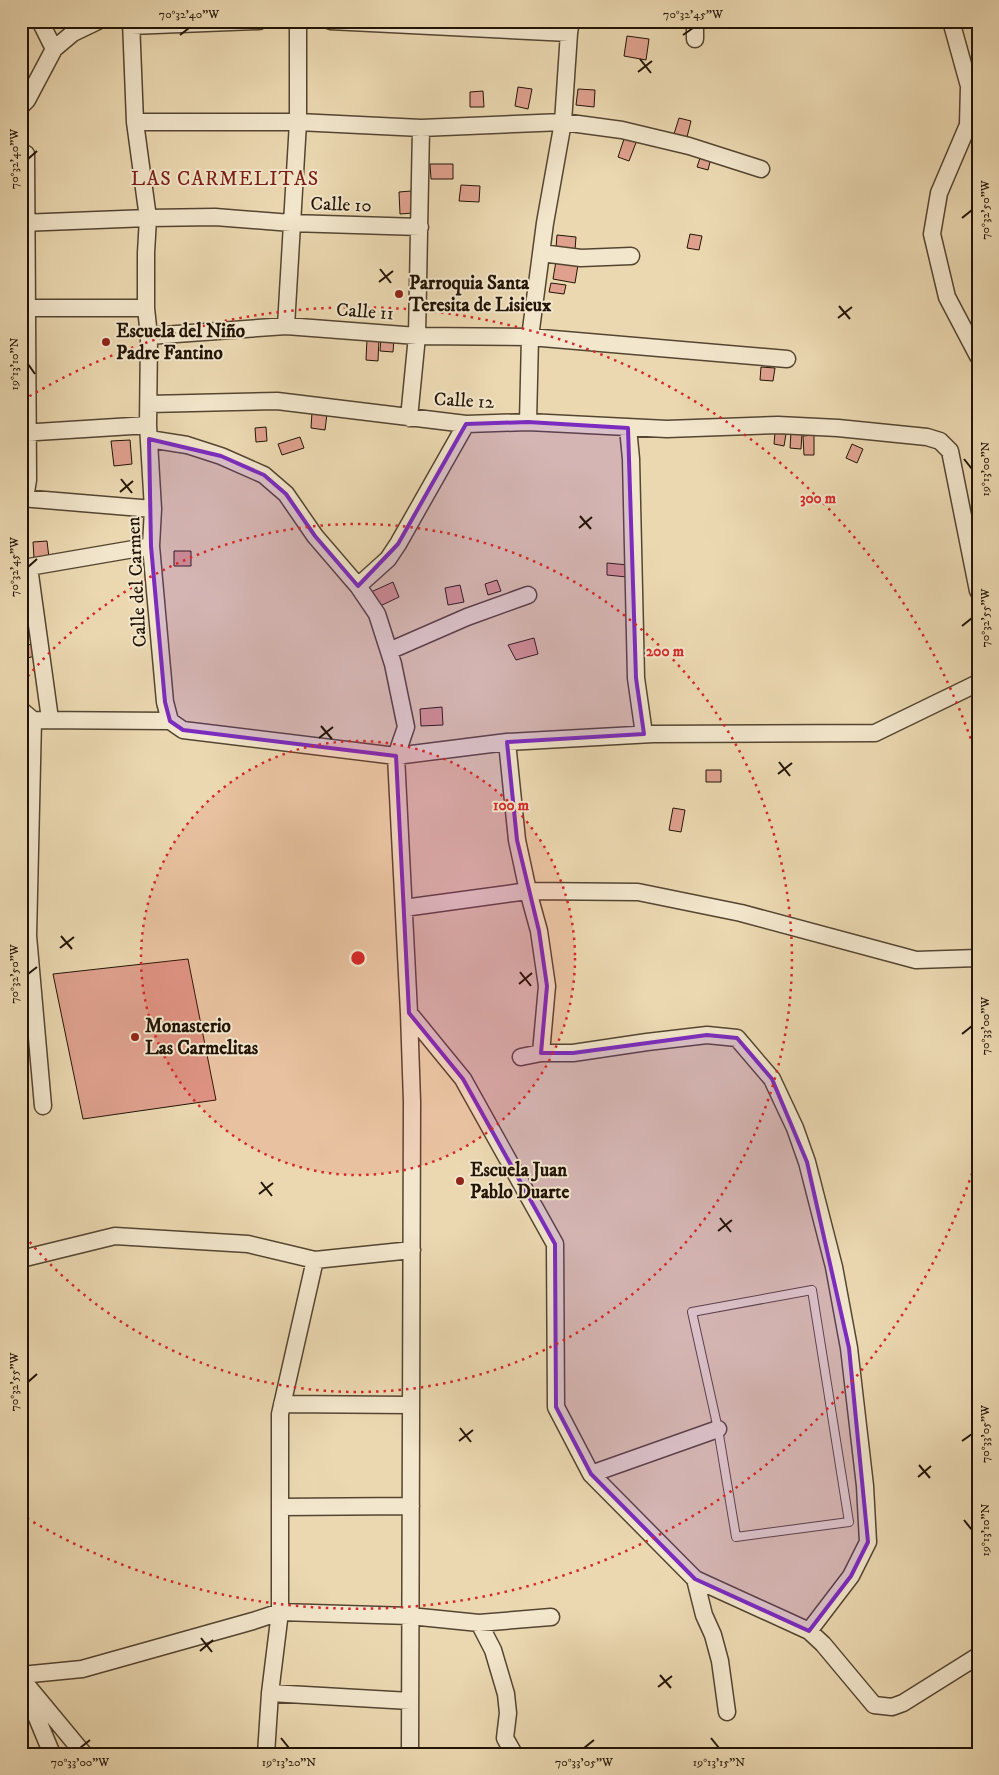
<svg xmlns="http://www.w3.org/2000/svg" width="999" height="1775" viewBox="0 0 999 1775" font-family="'IM FELL DW Pica',serif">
<rect width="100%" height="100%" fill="#ebd8b1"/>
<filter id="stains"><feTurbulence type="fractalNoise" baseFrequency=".004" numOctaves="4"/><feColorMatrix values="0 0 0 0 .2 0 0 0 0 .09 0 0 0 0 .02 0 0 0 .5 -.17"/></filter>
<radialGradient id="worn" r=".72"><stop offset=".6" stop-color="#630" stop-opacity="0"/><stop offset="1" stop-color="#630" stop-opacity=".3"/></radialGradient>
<path fill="#dfa18e" stroke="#221406" d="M627,36L649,39L646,60L624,56Z
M518,87L532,89L528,109L515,106Z
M578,89L595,90L594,107L576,105Z
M483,91L484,107H470V92Z
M679,118L691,121L687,137L674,134Z
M625,136L637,140L629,161L618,157Z
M701,155L711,158L708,170L697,167Z
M430,164H453V179H431Z
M461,185L480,186L479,202L459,201Z
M411,191L413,213L400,214L399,192Z
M690,234L702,236L699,250L687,248Z
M557,235L576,237L575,250L556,248Z
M556,261L578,265L575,283L553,279Z
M551,283L566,285L564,294L549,292Z
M381,337L394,338L393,352L380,351Z
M367,338H379L378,361L366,360Z
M761,367L775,368L773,381L760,380Z
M312,412L327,414L325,430L311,428Z
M266,427L267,441L256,442L255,428Z
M791,432L802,433L801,449L790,448Z
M775,433L786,434L784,446L774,444Z
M814,435V455H804L803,436Z
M300,437L304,448L282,455L278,444Z
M130,440L132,464L114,466L111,441Z
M852,444L863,449L857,463L846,458Z
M47,541L49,558H34L33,542Z
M174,551H191V566H174Z
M607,563L628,565L627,577L607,575Z
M497,580L501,591L488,595L485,584Z
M393,582L399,597L378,607L371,592Z
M460,585L464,602L448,605L445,588Z
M534,638L538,654L516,660L508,645Z
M39,642L42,654L24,659L21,647Z
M442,707L443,725L421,726L420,709Z
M706,770H721V782H706Z
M673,808L685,810L681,832L669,830Z
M188,959L216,1100L83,1119L53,974Z"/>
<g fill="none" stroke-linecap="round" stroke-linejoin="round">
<g stroke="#544531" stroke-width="10">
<path id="service" d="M812,1290L849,1522L736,1537L718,1429L692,1312Z"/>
</g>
<g stroke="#544531" stroke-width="19">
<path id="minor" d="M40,21L54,49
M131,21L135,122L148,218L146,253V308L149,336L148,425L153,509L151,546L165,702L170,721
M330,21L569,33
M951,21L969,86L968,125L939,193L932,234L947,297L978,356
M131,26L259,21
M695,39V21
M21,106L27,100L54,49L73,33L98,21
M135,122H298L421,128L563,122L622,130L689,146L761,169
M21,223L148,218L215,217L291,223L420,227
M541,253L581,258L631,256
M21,308H146
M286,326L298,122V21
M149,336L286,326L417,336L530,337L787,359
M149,404L277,401L466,424L528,422L667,429L778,425L838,428L927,437L940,441L950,451L978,591
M409,418L417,336L421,128
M528,422L530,337L545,223L563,122L569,33L571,21
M628,428L631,459L636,678L644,734
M21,433L148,425
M149,439L187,445L221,456L264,475L286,494L315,536L358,586L377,614L393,664L406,727L396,756L507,742L653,734L875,733L978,683
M21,498L153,509
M25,498L28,480L26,154
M29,567L50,719
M21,570L29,567L151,546
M358,586L388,559L398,544L466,424
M389,651L467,617L528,595
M21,710L33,720L170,721L183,730L396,756L409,1013L412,1102L410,1754
M33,720L28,936L43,1106
M507,742L517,840L528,891L539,931L547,986L541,1053H573L647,1042L707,1035L737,1038L772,1079L795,1128L807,1162L834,1267L849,1348L865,1486L868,1542L851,1576L809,1631
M404,908L528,891L638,892L741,913L916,960L978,958
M409,1013L463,1079L555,1244L556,1407L591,1474L695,1579L809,1631L823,1644L874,1705L892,1707L903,1703L978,1656
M521,1057L541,1053
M21,1259L115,1236L248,1244L315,1260L412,1250
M282,1404L411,1405
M591,1474L718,1429
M280,1507L411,1506
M695,1579L704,1615L713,1635L720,1661L727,1712
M479,1623L493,1650L506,1694L508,1713L505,1738L514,1754
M21,1675L82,1669L253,1621L280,1612L410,1616L479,1623L551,1617
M21,1678L84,1754
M270,1693L410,1701
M27,1694L52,1754
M266,1754L270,1693L280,1612V1414L315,1260"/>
</g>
<use href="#service" stroke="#f2e6cc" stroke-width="8"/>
<use href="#minor" stroke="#f2e6cc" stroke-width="16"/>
</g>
<path fill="#7b2cbf" fill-opacity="0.2" stroke="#7b2cbf" stroke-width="4" stroke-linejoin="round" d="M528,422L628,428L636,678L644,734L507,742L517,840L539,931L547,986L541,1053H573L707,1035L737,1038L772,1079L807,1162L849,1348L868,1542L851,1576L809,1631L695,1579L591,1474L556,1407L555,1244L463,1079L409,1013L396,756L183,730L170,721L165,702L151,546L149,439L221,456L264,475L286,494L315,536L358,586L398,544L466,424Z"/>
<path fill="none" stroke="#221406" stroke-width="2" d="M180,35L189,28M683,35L693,28M640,59L651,73M638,72L652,61M28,159L37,151M962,218L972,210M380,269L391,283M379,282L393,271M839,306L850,319M838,318L852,307M28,364L35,374M964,459L972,469M121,479L132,493M120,492L133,481M580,516L591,529M579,528L592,517M28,567L37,559M962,626L972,618M321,726L332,739M319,738L333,727M779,762L790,776M778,774L792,763M61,936L72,949M60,948L74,937M520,972L531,986M28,974L37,967M519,984L532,973M962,1034L972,1026M261,1182L272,1196M259,1194L273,1183M720,1218L731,1232M718,1231L732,1220M28,1382L37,1374M460,1428L471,1442M459,1441L473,1430M962,1441L972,1434M919,1465L930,1478M918,1477L931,1466M964,1520L972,1530M201,1638L212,1652M200,1651L213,1640M660,1675L671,1688M658,1687L672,1676M281,1738L289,1748M711,1738L719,1748M80,1748L90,1740M584,1748L594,1740"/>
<circle cx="358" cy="958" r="217" fill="#d62828" fill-opacity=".12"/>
<g fill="none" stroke="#d62828" stroke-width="2.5" stroke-dasharray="2.5 5">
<circle cx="358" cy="958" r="217"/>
<path d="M23 682A434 434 0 1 1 23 1234"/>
<path d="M977 1159A651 651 0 0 1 23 1516M23 400A651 651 0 0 1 977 757"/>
</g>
<g fill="#8f2418" stroke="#f2e6cc" stroke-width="2">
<circle cx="399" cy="294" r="5"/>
<circle cx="106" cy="342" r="5"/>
<circle cx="135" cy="1037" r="5"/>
<circle cx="460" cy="1181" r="5"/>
</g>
<g text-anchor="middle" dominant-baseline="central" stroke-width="4" stroke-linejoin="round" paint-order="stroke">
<g font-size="19" fill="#221406" stroke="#f2e6cc">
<text transform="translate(341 205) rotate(2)">Calle 10</text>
<text transform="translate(365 312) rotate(4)">Calle 11</text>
<text transform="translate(464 401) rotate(3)">Calle 12</text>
<text transform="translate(137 582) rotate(-93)">Calle del Carmen</text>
</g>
<g font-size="19" font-weight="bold" fill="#221406" stroke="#f2e6cc" text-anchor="start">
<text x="409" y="283">Parroquia Santa<tspan x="409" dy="22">Teresita de Lisieux</tspan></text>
<text x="116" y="331">Escuela del Niño<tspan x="116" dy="22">Padre Fantino</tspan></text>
<text x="145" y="1026">Monasterio<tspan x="145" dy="22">Las Carmelitas</tspan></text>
<text x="470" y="1170">Escuela Juan<tspan x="470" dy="22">Pablo Duarte</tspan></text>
</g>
<g font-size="20" letter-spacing="1" fill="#7a1f14" stroke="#f2e6cc">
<text x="225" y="179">LAS CARMELITAS</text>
</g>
</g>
<circle cx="358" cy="958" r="8" fill="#d62828" stroke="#f2e6cc" stroke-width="2.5"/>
<g font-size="15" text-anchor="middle" font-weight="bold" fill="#d62828" stroke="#f2e6cc" stroke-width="4" stroke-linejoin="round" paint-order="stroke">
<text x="818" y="503">300 m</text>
<text x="665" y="656">200 m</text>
<text x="511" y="810">100 m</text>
</g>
<rect width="999" height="1775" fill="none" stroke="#ebd8b1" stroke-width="55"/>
<rect x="28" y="28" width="944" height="1720" fill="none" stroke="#221406" stroke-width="2"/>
<g font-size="12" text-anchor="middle" fill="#221406">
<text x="189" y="18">70°32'40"W</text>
<text x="693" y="18">70°32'45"W</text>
<text transform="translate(14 159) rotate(-90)" y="4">70°32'40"W</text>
<text transform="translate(985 210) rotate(-90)" y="4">70°32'50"W</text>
<text transform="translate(14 364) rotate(-90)" y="4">19°13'10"N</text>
<text transform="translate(985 469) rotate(-90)" y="4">19°13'00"N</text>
<text transform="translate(14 567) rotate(-90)" y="4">70°32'45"W</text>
<text transform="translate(985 618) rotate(-90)" y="4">70°32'55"W</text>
<text transform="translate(14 974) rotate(-90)" y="4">70°32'50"W</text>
<text transform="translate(985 1026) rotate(-90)" y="4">70°33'00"W</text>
<text transform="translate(14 1382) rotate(-90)" y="4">70°32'55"W</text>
<text transform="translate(985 1434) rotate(-90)" y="4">70°33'05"W</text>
<text transform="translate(985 1530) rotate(-90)" y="4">19°13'10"N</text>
<text x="80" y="1766">70°33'00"W</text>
<text x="289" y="1766">19°13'20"N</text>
<text x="584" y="1766">70°33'05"W</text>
<text x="719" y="1766">19°13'15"N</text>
</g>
<rect width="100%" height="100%" filter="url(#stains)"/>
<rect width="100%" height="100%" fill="url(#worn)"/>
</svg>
